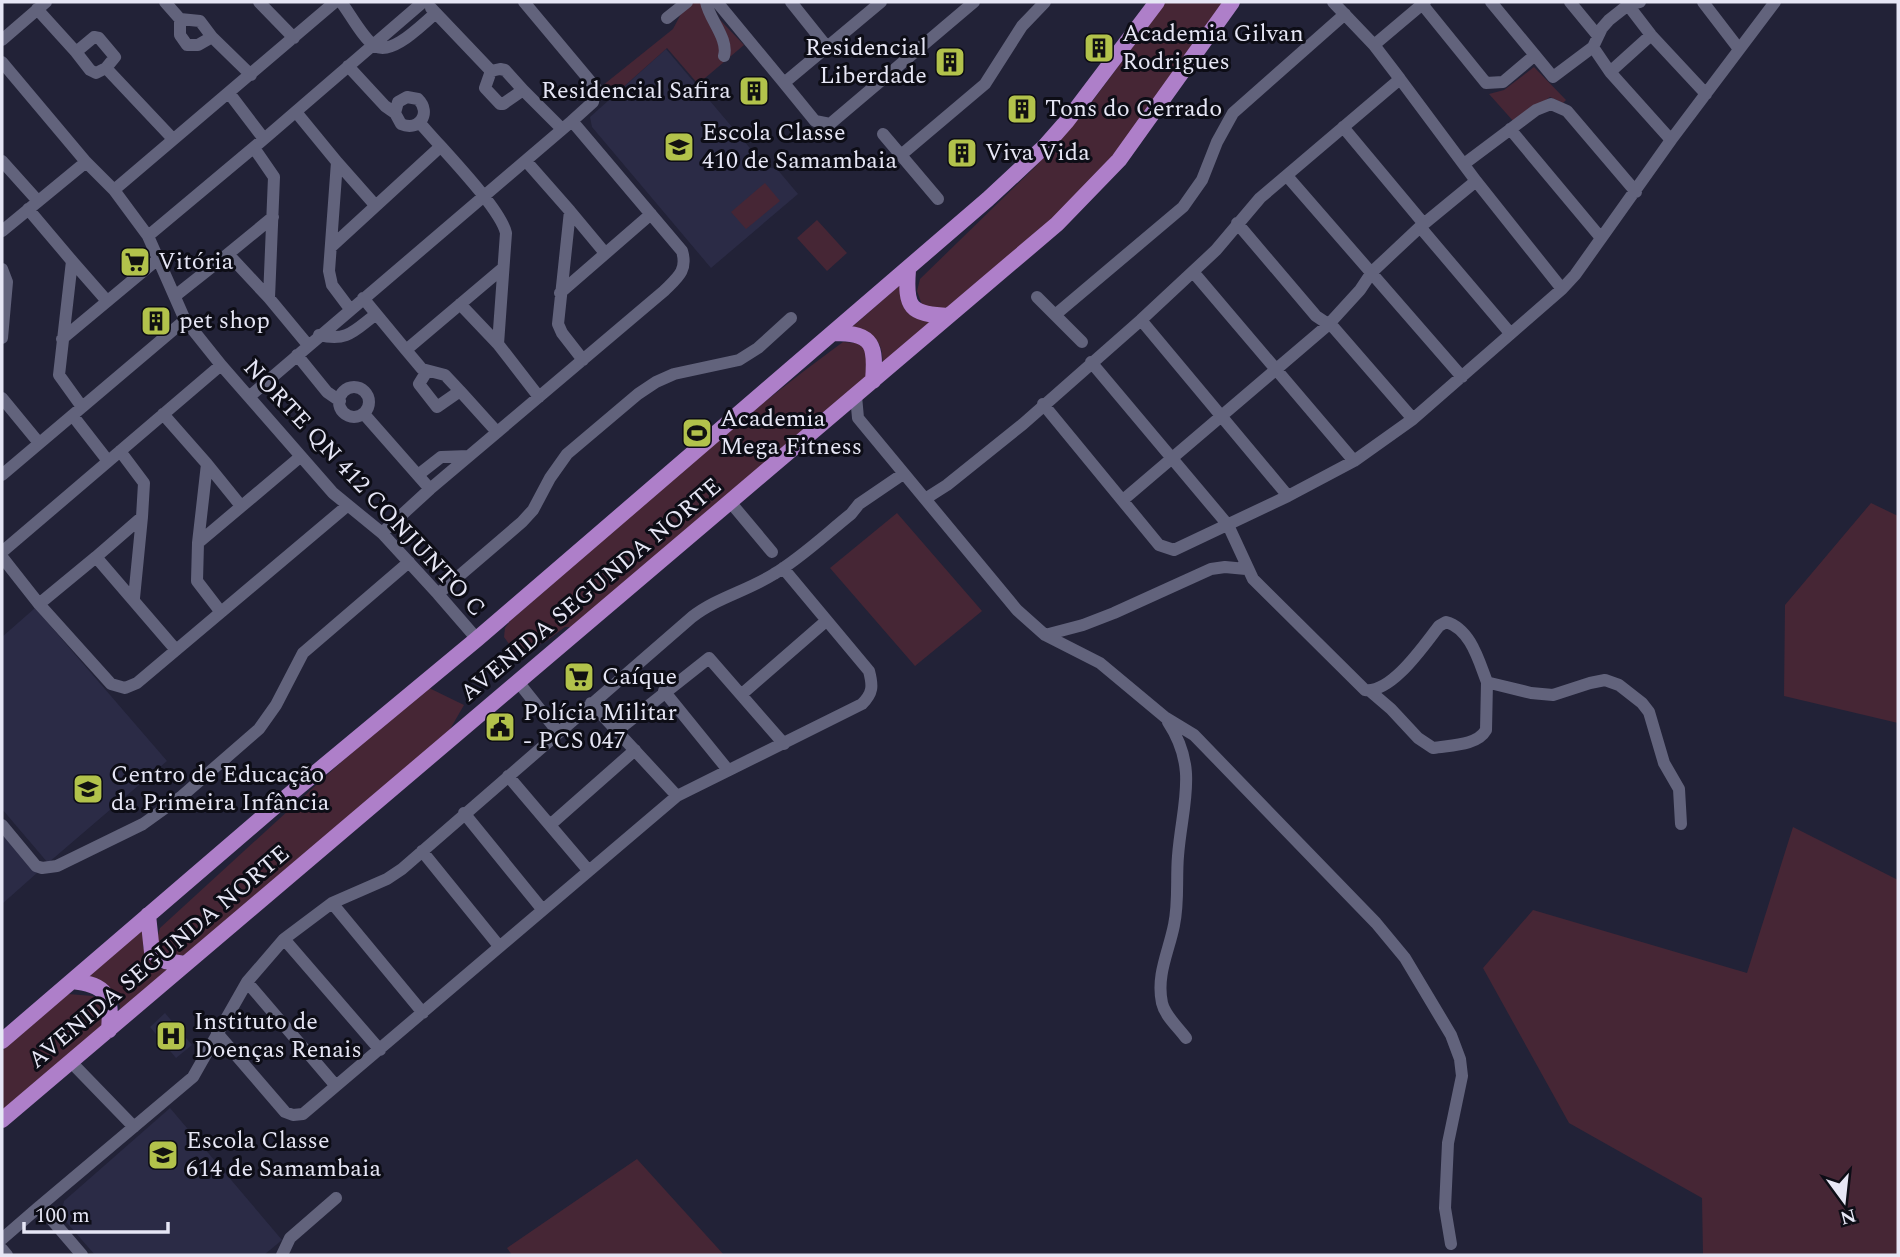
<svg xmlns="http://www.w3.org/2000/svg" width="1900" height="1257" viewBox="0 0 1900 1257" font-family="Spectral,serif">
<rect width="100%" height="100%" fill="#222237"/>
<path fill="#2b2b46" d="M666,49L766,167L777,169L798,194L711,268L592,127L590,117Z
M35,608L167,761L48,863L2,809V637Z
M2,831L37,873L2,904Z
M165,1013L192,1045L176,1058L150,1027Z
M170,1108L282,1240L264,1255H95L61,1216L64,1201Z"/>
<path fill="#462635" d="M695,2H703L744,45L698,84L667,48L611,98L602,86L673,29L683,10Z
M1166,2H1228L1117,159L1054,223L946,308L935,310L922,305L917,291L920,279L1035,167L1083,114Z
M1534,67L1566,100L1563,103L1550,97L1514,122L1489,94L1504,90Z
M765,183L780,201L746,229L731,212Z
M817,220L847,253L827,271L797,238Z
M900,285L934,322L882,367C885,343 875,334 852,327Z
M843,342L857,343L869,350L870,379L580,627H565L545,642L515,652L504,637L505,628L511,620C620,526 726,427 843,342Z
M1871,503L1898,516V723L1784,696L1785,605Z
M897,513L982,611L915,666L830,568Z
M427,687L464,705L445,738L185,955L170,956C159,948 155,942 160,928L385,722Z
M1793,827L1898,880V1255H1703L1702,1198L1569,1123L1483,968L1533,910L1747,973Z
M143,928V947L156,968L171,970L118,1017L120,1006L113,990L86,976Z
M68,994L93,996L107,1014L101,1032L2,1116V1051Z
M637,1159L724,1255H512L507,1248Z"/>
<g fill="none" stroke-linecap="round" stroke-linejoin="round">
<path stroke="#154f5c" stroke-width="2.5" d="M1897,1255H1898"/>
<path stroke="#62637c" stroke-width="12" d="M165,2L180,19
M259,2L294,38
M341,2C349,12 364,40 375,46C393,56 422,24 436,13
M706,2C709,19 729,39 724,56
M717,2L784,83L881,2
M791,2L827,47
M1491,2L1553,77L1593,47L1602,28L1609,20L1628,5L1640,2
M1570,2L1598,36
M1703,2L1739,49
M1422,4L1486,83L1503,82L1535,55
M1628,5L1651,35L1706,94
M431,8L491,71
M37,9L76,52
M667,18L687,2
M180,19L200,21L212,37L198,45H187L180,35Z
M94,37L99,38L115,57L106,68L96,73L90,70L76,52Z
M212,37L251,75
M2,40L46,2
M1374,45L1425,2
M1593,47L1610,72L1671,140
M2,62L86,162L114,190L148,236L185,320L221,365L333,493L382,533L438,594L477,639
M348,66L385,106L395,113L401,124C419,132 432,113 418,99L407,97L398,102L395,113
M106,68L173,139
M500,69L505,70L523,90L503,104H500L485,88L491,71Z
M1610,72L1651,35
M1400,79L1476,181L1562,289
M784,83L815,121L830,124L974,2
M523,90L562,129
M229,93L264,139
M296,112L337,162L329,271L332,285L350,309
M420,123C440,147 500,207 506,233L498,344L539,397
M1343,127L1424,224
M1510,129L1601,238
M883,134L938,199
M254,148L274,177L269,298L308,345
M901,155L985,84L1022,26L1045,2
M2,161L37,200
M526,161L570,211L558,324L562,333L583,360
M337,162L375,205
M1464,164L1536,110L1551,104L1567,111L1636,192
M1287,176L1462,377
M114,190L335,2
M28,209L72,261L59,375L82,407
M570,211L605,253
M1237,223L1316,316L1334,328L1413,419
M1420,227L1510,333
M2,231L86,162
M148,236L264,139L423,2
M331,247L440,147
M228,254L273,217
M72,261L107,301
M2,269L7,282L2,338
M1194,273L1354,461
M560,293L651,214
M175,296L228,254L269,298
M1037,297L1082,342
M363,298L406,350L503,268
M460,304L498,344
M1055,315L1183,207L1202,180L1217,142L1233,113L1345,14
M1141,320L1288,496
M319,335C347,342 354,331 375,315
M62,339L158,259
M406,350L422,369L445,375L460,391L437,407L419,384L427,371
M297,355L327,392L340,401
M1091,362L1228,525L1253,579L1365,690C1392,693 1424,645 1439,626L1446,622C1471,629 1479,662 1487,682L1490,683L1531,693L1553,695L1590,683L1605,680L1619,685L1642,703L1649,712L1664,763L1679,789L1681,824
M339 402a15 15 0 1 1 30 0a15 15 0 1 1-30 0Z
M460,391L497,432
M250,396L572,121
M856,396L858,418L1017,610L1045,635L1100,663L1166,718L1194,735L1376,923L1405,958L1451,1035L1460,1059L1462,1076L1448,1143L1445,1208L1451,1244
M2,398L39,443
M1043,404L1159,545L1174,550L1288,496L1354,461L1413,419L1562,289L1575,275L1671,140L1775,2
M163,414L207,464L198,543L197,581L220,611
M364,414L430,489
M73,416L108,461
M207,464L241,506
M2,475L185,320
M418,475L441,457L469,456
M925,499L947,485L1023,424L1141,320L1216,250L1260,198L1400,79L1374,45L1333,2
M1123,500L1328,325L1360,290L1372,272L1420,227L1476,181
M731,503L772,552
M382,533L430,489L664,291C677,278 688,271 682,251L572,121L593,102L596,88L524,2
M198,543L300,457
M2,552L221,365
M2,557L39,604L111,684L125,688L137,683L347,506
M96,557L142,517L144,483L120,451
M438,594L522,522L533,510L550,478L567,454L638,394L656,382L674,374L739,360L758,348L791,318
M134,598L142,517
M39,604L96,557L176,650
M1045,635L1083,625L1114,613L1211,569L1225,567L1246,569
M519,683L558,732
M664,691L728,770
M1370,691L1391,709L1418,738L1433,748C1450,745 1477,746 1486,730L1487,682
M742,694L826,621
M591,703L677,796
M1168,722C1199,769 1182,804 1178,856C1176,879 1179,902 1174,925C1169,951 1156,975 1162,1003C1165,1016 1178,1027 1186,1038
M618,730L709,658L784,744
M508,776L588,870
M464,813L542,909
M2,825L36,866L42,868L57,866L143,824L182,796L259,729L276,705L303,653L409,562
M550,825L635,750
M422,851L499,946
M332,903L423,1013
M284,939L380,1050
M247,982L336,1086
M217,1033L285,1112L293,1115L303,1114L677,796L862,704C873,693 873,686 869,671L783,568
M71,1062L134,1127
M2,1239L40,1206
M2,1249L7,1255
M82,1255L40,1206L193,1077L247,982L284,939L332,903L387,879L402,869L692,617C716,598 747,591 774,574C801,558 826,534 851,514L859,504L903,474
M282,1255L290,1238L336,1198"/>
<path stroke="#ae7fc9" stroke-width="16" d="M908,270C905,308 910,314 948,316
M835,333C874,333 876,346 873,381
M148,915L152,952L165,961L185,964
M72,981C108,985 112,996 109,1030
M2,1041L272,809L477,639L988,199L1045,146L1067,121L1157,2
M2,1120L1057,224L1119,160L1232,2"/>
</g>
<defs>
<g id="building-square" transform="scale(1.575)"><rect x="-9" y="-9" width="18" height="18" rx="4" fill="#b2c24b" stroke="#0d0d16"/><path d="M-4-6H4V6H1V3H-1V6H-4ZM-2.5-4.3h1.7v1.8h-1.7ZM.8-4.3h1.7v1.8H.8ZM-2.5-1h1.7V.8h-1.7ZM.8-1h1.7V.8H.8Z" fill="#111"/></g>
<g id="school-square" transform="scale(1.575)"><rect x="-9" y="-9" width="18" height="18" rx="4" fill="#b2c24b" stroke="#0d0d16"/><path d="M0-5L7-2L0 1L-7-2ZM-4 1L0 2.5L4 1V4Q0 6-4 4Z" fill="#111"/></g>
<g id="supermarket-square" transform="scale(1.575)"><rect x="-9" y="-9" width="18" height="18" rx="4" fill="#b2c24b" stroke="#0d0d16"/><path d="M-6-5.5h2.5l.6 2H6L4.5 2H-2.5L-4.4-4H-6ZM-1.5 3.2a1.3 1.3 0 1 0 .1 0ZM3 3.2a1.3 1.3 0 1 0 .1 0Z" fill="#111"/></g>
<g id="stadium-square" transform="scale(1.575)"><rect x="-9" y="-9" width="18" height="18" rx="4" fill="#b2c24b" stroke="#0d0d16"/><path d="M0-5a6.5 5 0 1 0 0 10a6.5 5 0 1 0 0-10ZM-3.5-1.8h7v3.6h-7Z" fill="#111"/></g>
<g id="civic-square" transform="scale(1.575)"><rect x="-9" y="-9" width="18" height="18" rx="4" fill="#b2c24b" stroke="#0d0d16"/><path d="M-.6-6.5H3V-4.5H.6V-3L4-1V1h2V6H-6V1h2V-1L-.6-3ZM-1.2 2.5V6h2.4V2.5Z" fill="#111"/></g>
<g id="hospital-square" transform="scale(1.575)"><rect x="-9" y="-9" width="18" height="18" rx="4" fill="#b2c24b" stroke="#0d0d16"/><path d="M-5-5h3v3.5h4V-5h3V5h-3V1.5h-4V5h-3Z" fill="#111"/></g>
</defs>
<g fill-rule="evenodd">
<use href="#building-square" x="1099" y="48"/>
<use href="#building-square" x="950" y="62"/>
<use href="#building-square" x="754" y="91"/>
<use href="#building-square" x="1022" y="109"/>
<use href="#school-square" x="679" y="147"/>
<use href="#building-square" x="962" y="153"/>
<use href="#supermarket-square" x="135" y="262"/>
<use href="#building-square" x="156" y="321"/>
<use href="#stadium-square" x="697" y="433"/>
<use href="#supermarket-square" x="579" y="677"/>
<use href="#civic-square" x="500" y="727"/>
<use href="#school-square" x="88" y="789"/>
<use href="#hospital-square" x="171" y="1036"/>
<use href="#school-square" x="163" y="1155"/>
</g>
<g text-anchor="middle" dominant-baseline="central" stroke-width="6" stroke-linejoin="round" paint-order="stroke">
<g font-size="24" fill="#e6e6f5" stroke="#0d0d16" text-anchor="start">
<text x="1122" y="34">Academia Gilvan<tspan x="1122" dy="28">Rodrigues</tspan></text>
<text x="927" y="48" text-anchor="end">Residencial<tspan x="927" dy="28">Liberdade</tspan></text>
<text x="731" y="91" text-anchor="end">Residencial Safira</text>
<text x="1045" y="109">Tons do Cerrado</text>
<text x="702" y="133">Escola Classe<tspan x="702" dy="28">410 de Samambaia</tspan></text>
<text x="985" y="153">Viva Vida</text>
<text x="158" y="262">Vitória</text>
<text x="179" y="321">pet shop</text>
<text x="720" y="419">Academia<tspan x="720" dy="28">Mega Fitness</tspan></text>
<text x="602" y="677">Caíque</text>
<text x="523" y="713">Polícia Militar<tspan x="523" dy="28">- PCS 047</tspan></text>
<text x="111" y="775">Centro de Educação<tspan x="111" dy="28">da Primeira Infância</tspan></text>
<text x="194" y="1022">Instituto de<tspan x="194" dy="28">Doenças Renais</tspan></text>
<text x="186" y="1141">Escola Classe<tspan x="186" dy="28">614 de Samambaia</tspan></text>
</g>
<g font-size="24" fill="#e6e6f5" stroke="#0d0d16">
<text transform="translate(364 488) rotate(47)">NORTE QN 412 CONJUNTO C</text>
<text transform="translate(591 590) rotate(-40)">AVENIDA SEGUNDA NORTE</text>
<text transform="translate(159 957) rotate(-40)">AVENIDA SEGUNDA NORTE</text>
</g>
</g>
<rect width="1900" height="1257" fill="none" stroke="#e6e6f5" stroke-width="7"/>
<g transform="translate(1844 1201) rotate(165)" stroke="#0d0d16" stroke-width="5" paint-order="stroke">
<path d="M0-5L12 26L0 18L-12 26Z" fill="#e6e6f5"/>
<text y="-10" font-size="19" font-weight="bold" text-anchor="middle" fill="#e6e6f5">N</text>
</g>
<path d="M24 1222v10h144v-10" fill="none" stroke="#e6e6f5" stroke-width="3.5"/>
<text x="35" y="1222" font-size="21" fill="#e6e6f5" stroke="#0d0d16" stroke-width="5" paint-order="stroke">100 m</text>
</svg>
